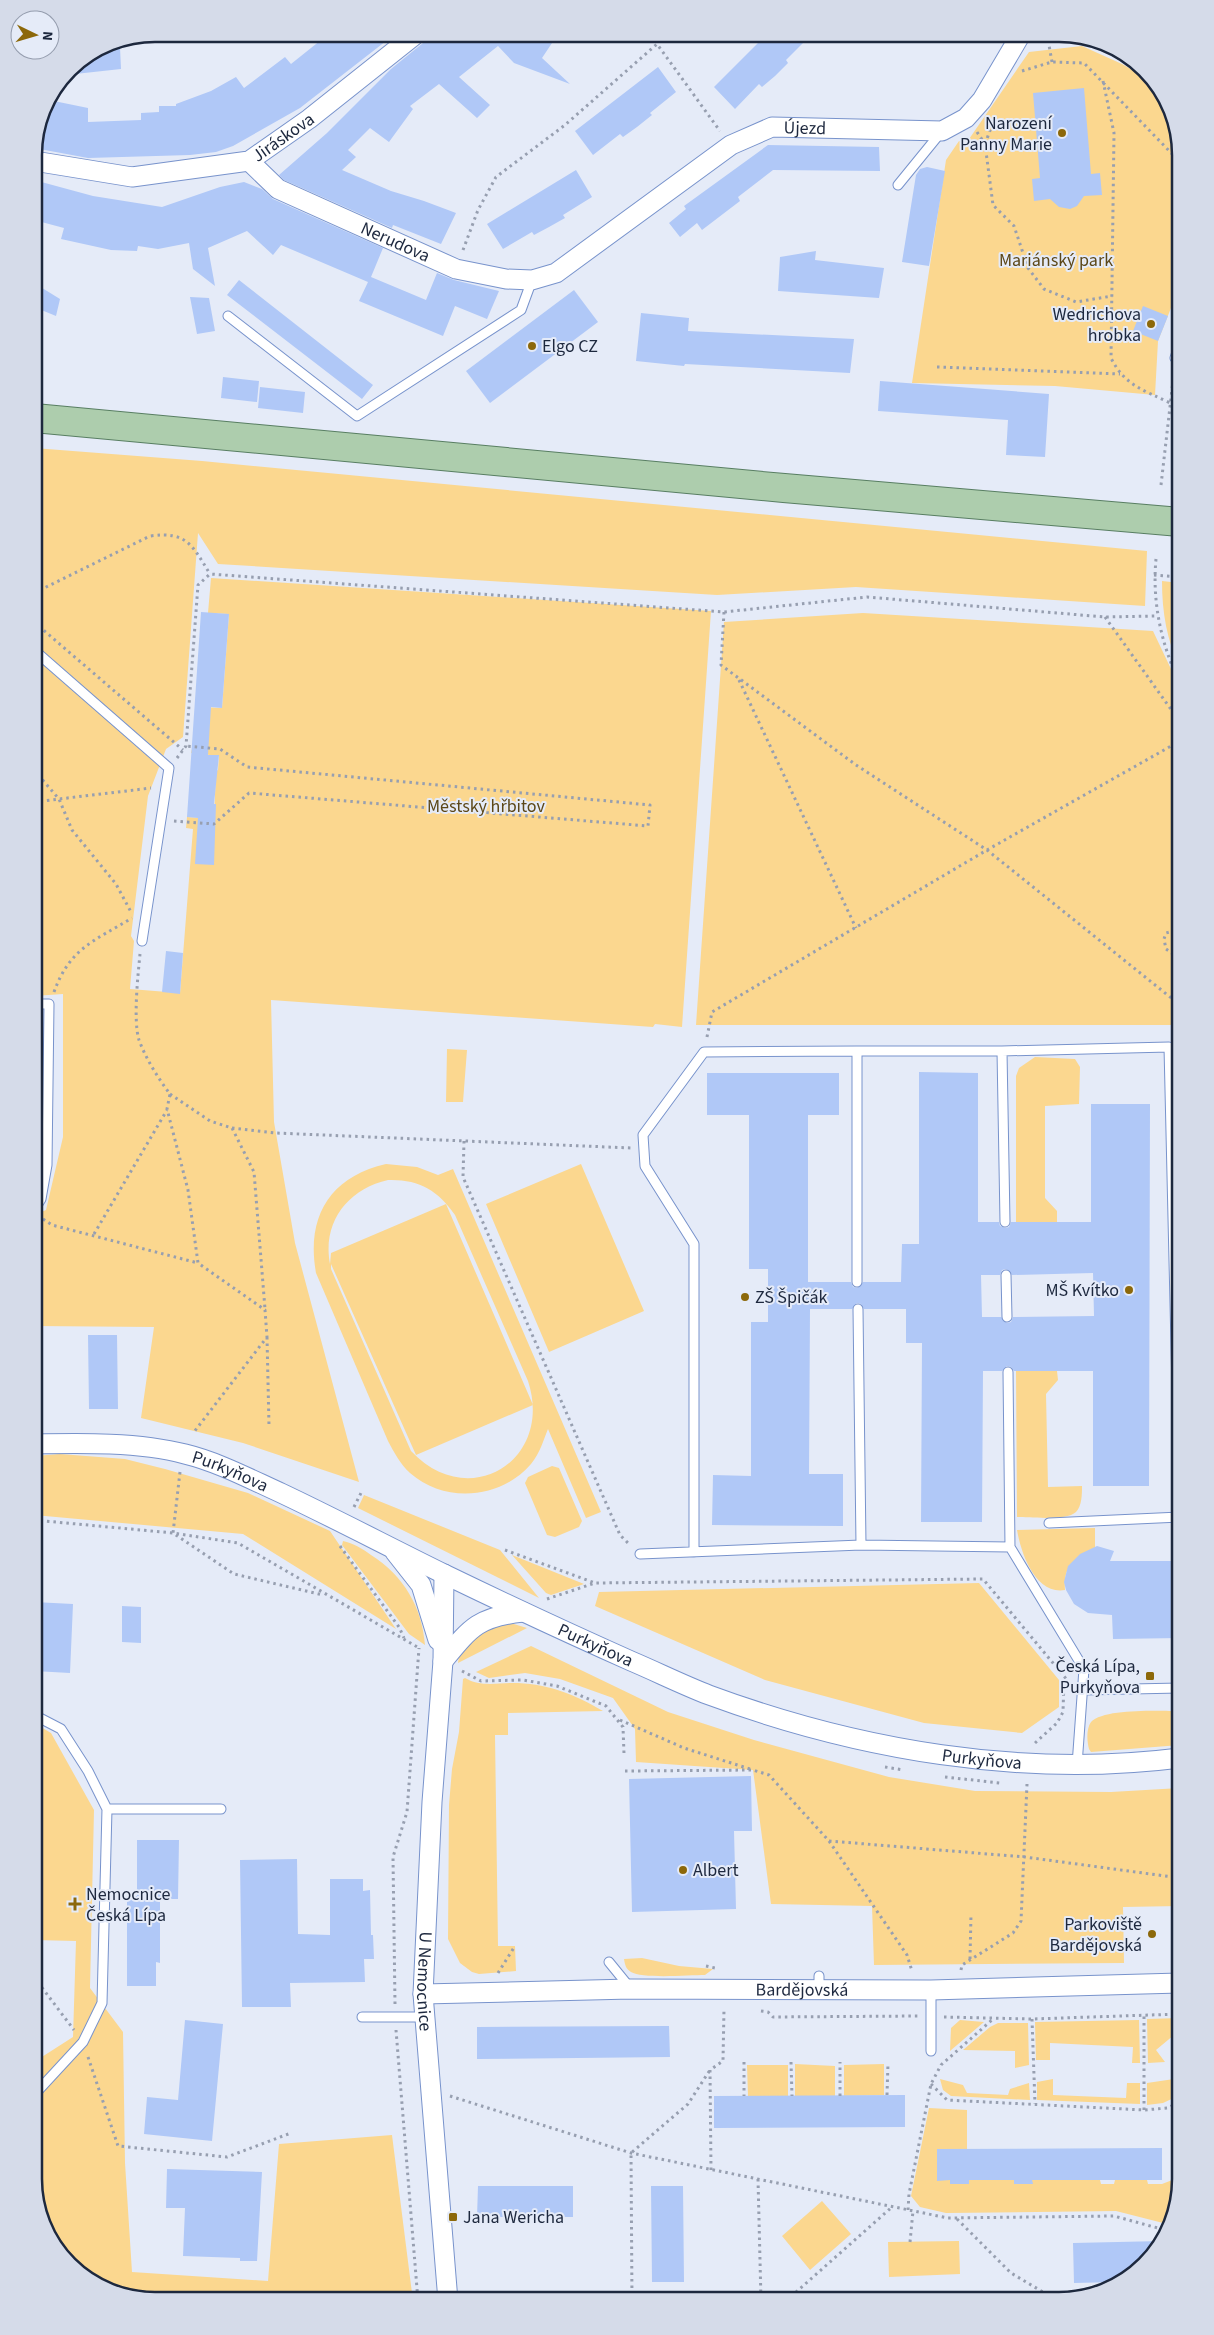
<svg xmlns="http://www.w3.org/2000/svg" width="1214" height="2335" viewBox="0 0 1214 2335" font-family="'Source Sans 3',sans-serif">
<rect width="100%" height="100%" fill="#e5ebf8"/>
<path fill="#fbd78f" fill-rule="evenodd" d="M1082,46L1122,64L1148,79L1171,109L1180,155V285L1158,341L1155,395L1055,386L912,383L946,160L959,141L967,142L1029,52Z
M34,448L202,461L1147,551L1145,606L856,587L717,595L218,564L198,533L183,737L166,749L148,796L131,936L134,941L130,989L180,993L193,829L186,828L187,817L214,819L216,771L218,770L219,756L191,753L202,707L222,708L229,614L208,613L211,578L711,611L682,1027L655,1024L653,1027L271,1000L274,1122L295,1243L359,1482L243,1443L141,1418L154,1327L34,1326V1215L46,1210L63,1137V994L34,996Z
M1162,581L1180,583V669C1167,640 1162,613 1162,581Z
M863,613L1153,631L1180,688V1025H696L724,622Z
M447,1049L467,1050L463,1102H446Z
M1035,1057L1075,1059L1080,1067L1079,1104L1045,1106V1198L1057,1211V1222H1016V1076L1019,1068Z
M386,1164L417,1167L438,1175L453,1169L601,1512L586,1518L548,1429C543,1441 540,1453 531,1464C501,1499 445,1504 410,1473C400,1464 394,1452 388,1441L316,1273C306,1218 329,1177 386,1164ZM388,1180C418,1179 438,1190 455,1215L528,1381C554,1460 469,1513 411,1451L331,1269V1264L416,1455L533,1405L446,1204L331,1253L330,1264C322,1222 348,1189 388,1180Z
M581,1164L644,1311L549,1352L486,1204Z
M1016,1371H1057L1058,1380L1046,1394L1048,1487L1082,1486C1082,1494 1082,1506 1076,1512C1067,1521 1030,1517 1017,1517Z
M60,1454L125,1459L165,1469L248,1493L330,1531L396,1629L243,1534L34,1515V1456Z
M552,1466L559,1468L582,1521L579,1527L555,1537L547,1535L525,1483L528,1477Z
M364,1495L500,1550L539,1598L358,1508Z
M1095,1528V1550C1074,1556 1063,1567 1065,1590C1035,1595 1021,1553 1017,1530Z
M343,1541C353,1543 363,1549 371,1555C404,1576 422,1607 425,1645L409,1634L342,1545Z
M512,1555L584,1584L551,1595L546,1593Z
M979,1583L1059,1680V1707L1022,1733L924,1723L765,1680L595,1606L599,1592Z
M507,1622L527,1628L458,1663L459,1656L477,1632Z
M531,1646L668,1712L754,1740L889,1777L975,1791L1111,1792L1180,1788V1906L1123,1907L1124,1963L874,1965L872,1906L771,1904L753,1770L636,1762L635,1729L613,1698L560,1679L525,1673L489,1678L476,1672Z
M465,1678C482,1688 500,1682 518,1683C551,1685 574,1694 603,1711L508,1713V1735H495L498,1946H515L516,1971L479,1974L472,1972L460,1963L448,1939L449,1805L452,1769L459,1732L463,1679Z
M1180,1711V1745L1091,1752L1089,1749C1087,1742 1086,1729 1091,1722C1104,1708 1161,1711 1180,1711Z
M34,1723L51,1733L94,1810L90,1988L123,2032L125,2163L132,2272L268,2281L279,2144L392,2135L413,2301H148L88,2281L43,2226L34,2180V2062L73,2037L76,1941L34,1940Z
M642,1958L679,1966L713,1969L705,1975C690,1975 642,1979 631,1972C626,1969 625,1965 624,1959Z
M1180,2018V2030L1156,2050L1165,2062L1148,2063L1147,2019Z
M960,2020L984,2022L950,2051L951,2028Z
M1139,2020L1140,2063H1132L1133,2047L1050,2043V2060H1036L1035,2022Z
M998,2023H1028L1029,2065L1015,2068V2051L963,2050L990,2027Z
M795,2064L835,2066V2096H795Z
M884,2064V2095L844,2096V2065Z
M747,2065H788V2096H748Z
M940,2079L963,2085L967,2093L1008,2095L1010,2089L1029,2083L1030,2100L951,2096L943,2090Z
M1053,2079V2095L1126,2098L1127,2083H1140V2104L1037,2100V2082Z
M1174,2079L1180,2086V2095L1163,2103L1147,2105V2083Z
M929,2108L967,2110V2149H937V2180H950V2184H968L969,2180H1014V2184H1032V2180H1100L1101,2184H1114L1115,2180H1147L1148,2184H1162L1180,2177L1167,2224L1116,2211L946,2213L920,2207L911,2196Z
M822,2201L851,2234L810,2270L782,2236Z
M959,2241L960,2274L889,2277L888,2242Z"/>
<path fill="#b0c8f7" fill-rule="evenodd" d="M338,34H395L300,108L233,146L216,152L190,155L88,158L34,148L43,109L49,100L88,108V122L141,120V113L159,112V106H176V104L211,91L236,77L244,88L285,57L291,64L326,36L329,40Z
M427,34H558L542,58L570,84L514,63L498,46L459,77L490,105L477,118L439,84L410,106L413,109L389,142L370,128L348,150L356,157L342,170L391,191L424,201L456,213L441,244L393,225L392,228L284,180L279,175L327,133L391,69L423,43Z
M767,34H812L786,60L788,63L775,76L762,87L759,84L735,109L714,87Z
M120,47L121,69L66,75L70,69L102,48Z
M658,67L676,92L650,113L652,115L637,127L623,137L620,134L593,155L575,131Z
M1084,88L1091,174L1100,173L1102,195L1084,196L1077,206L1070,209L1059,207L1050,199L1034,201L1032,179L1040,178L1033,93Z
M768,145L879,147L880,171L773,170L738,197L740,201L702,230L697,223L680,237L669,223L686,209L684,206Z
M927,167L945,171L929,266L902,262L916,175L920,169Z
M576,170L592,197L563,215L565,218L549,227L534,235L532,232L503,249L487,224Z
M34,180L93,196L162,207L220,187L244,182L262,189L273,199L383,248L371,277L426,300L437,273L454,280L499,291L487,319L455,306L443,336L359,301L368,282L281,245L273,255L247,231L208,248L215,286L193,269L189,243L158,249L138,246L137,251L111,250L61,239L64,228L34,220Z
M816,251L815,260L884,268L879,298L778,291L780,257Z
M239,280L373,385L362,399L227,295Z
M34,283L60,299L56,316L34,307Z
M574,290L598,322L490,403L466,371Z
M190,297L209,298L215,331L197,334Z
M1143,306L1168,316L1158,341L1133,331Z
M641,313L689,318L688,331L854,339L850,373L685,364L684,366L636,361Z
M223,377L259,381L257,402L221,398Z
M880,381L1049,394L1045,457L1006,455L1008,420L878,411Z
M260,387L305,392L303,413L258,408Z
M201,612L229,614L222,708L211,707L208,755H219L214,804H216L214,865L195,864L198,818L187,817Z
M166,951L183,953L180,994L162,992Z
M919,1072L978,1073V1222H999L1000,1226L1005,1228L1009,1227L1011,1222H1091V1104H1150L1149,1486H1093V1371H1014L1011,1367L1007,1366L1002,1371H983L982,1522H921L922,1343H906V1309H864L861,1304L857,1303L852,1309H810L809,1474H843V1526L712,1525L713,1475L751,1476V1322H768V1269H749V1115H707V1073H839V1115H808V1282H851L853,1287L857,1288L863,1282H901L902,1244H919ZM1006,1269L1012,1275L1093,1273L1094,1316L1013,1317L1011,1322L1007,1323L1001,1317H982L981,1275H1000L1002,1270Z
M88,1335H117L118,1409H89Z
M1097,1546L1114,1551L1110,1561H1180V1638L1113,1639L1112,1615L1088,1613L1074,1604L1066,1590L1064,1582L1068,1566L1080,1554Z
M34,1602L73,1604L70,1673L34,1671Z
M122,1606L141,1607V1643L122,1642Z
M751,1776L752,1831H734L736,1909L632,1912L629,1779Z
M137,1840H179L178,1899H160V1963L156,1962V1986H127V1896H137Z
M297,1859L298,1934L330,1935V1879H363V1891L370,1890L371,1935H373L374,1959H364L365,1982L290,1983L291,2007H242L240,1860Z
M185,2020L223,2024L212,2141L144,2134L147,2097L178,2100Z
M669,2026L670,2057L477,2059V2027Z
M905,2095V2127L714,2128V2096Z
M1162,2148V2180H1032L1033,2184H1014V2180H969V2184H950V2180L937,2181V2149Z
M167,2169L262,2172L257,2261H240V2258L183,2256L185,2208H166Z
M478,2186H573V2217H477Z
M651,2186H683L684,2282H652Z
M1162,2241L1160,2247L1117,2282L1074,2283L1073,2243Z"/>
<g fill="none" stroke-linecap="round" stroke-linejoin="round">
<g stroke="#7893cc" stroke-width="11">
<path id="service" d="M898,185L942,131
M228,316L357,416L521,310L532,280
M1175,358L1180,343
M34,650L169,768L142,941
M1002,1051L1169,1047L1180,1517
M34,1210L41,1199L47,1165L49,1004H34
M1006,1275L1007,1317
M857,1282V1051H1002L1005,1222
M858,1309L861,1545L1010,1547
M1008,1372L1010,1547L1084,1669L1077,1765
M1049,1523L1180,1517
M694,1552V1244L645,1166L643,1135L704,1052L857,1051
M640,1554L861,1545
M1083,1690L1180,1688
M107,1809H221
M609,1962L631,1989
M819,1976V1990
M931,1990V2051
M362,2017H424
M34,2095L83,2042L102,2003L107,1809L88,1771L61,1729L34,1715"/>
</g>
<g stroke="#7893cc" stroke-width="21">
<g id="minor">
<path id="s1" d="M34,161L132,177L249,161L309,119L416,34"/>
<path id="s2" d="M249,161L278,189L456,269L506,279L532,280L556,273L731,145L772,127L942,131L966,118L982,100L1021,34"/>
<path id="s3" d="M34,1444C82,1443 139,1442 185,1454C218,1462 250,1479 281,1493C336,1519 389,1547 444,1574C506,1604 568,1633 631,1661C657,1672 683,1685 709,1695C858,1750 1022,1778 1180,1758"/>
<path d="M395,1552L421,1585L438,1640"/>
<path id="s4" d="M444,1574L443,1661L432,1802L423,1994L448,2301"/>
<path d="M443,1661C471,1627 478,1617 523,1612"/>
<path id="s5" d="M423,1994L631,1989L931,1990L1180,1983"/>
</g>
</g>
<g stroke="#587e62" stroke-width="30">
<path id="primary" d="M34,418L784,488L1180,522"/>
</g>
<path stroke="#979fb0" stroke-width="3" stroke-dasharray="2.5 4" stroke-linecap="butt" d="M1047,34L1052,62
M1102,47L1143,72
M1022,71L1052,62L1084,63L1180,162
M1103,81L1114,133L1111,358C1125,386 1144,390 1170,403
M977,132L985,144L993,205L1014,226L1028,268L1044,289L1076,302L1112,296
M985,144L995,117
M463,250L478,210L496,177L565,125L657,44L720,131
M937,367L1120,374
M1161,485L1174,372
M1156,559C1152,602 1161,644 1180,684
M1154,575L1180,577
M34,593L150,536C187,531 192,545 210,574
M724,612L721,665L856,765L987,850L1180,1005
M1105,617L1180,722
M34,622L183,750
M739,680L856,928
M177,758L186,746L198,585L210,574L724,612L867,597L1105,617L1158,616
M34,770L59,799L72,830L116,884L131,912
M34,802L151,788
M174,821L214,824L249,793L648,826L650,805L247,767L220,749L186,746
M140,954C138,975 133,1020 139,1040C146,1059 158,1078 170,1094L167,1109L188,1190L198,1263L265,1310L267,1337L194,1432
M1180,954H1173L1166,949L1164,939L1166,933L1180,929
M54,992C70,948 94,941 132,918
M707,1037L712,1012L987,850L1180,741
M170,1094L210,1121L232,1128L254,1172L265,1309
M232,1128L276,1133L631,1148
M464,1141L463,1177L620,1535L629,1544
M43,1219L52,1225L198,1263
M94,1234L167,1110
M267,1337L269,1426
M180,1472L173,1533L238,1543L419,1648
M354,1507L362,1491
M34,1520L173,1533L234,1574L323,1595
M340,1546L399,1627L404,1638
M505,1550L595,1583
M547,1599L595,1583L983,1579L1068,1681
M462,1671L481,1681L523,1680L557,1686L606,1706L623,1727L624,1754
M620,1720L684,1748L750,1769
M1035,1743L1057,1723L1063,1712L1064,1679
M885,1767L904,1770
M625,1771L753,1770L769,1775L829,1841L1025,1857L1180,1878
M945,1777L1000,1783
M829,1841L907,1955L912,1971
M970,1959L971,1914
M706,1966L715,1968
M961,1970L962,1965L1013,1933L1021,1921L1027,1784
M498,1973L515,1946
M34,1977L74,2030
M395,2004L393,1857L407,1812L419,1648
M761,2011L768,2012L773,2017L918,2016
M944,2017L1032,2019L1180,2014
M1032,2019L1035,2104
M396,2030L418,2301
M88,2057L118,2146L227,2157L291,2133
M744,2062V2096
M791,2062L792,2096
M931,2084L947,2100L1144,2110L1168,2108L1180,2101
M887,2095L888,2063
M450,2096L631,2153L948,2218L1114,2216L1165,2230
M840,2096V2062
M1144,2110V2016
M711,2170L710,2070L723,2061L724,2009
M758,2179L761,2301
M908,2210L909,2194L931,2084L941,2065L993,2019
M957,2219L1011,2273L1053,2298L1054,2301
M910,2242L913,2211
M632,2301L631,2153L688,2104L710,2070
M786,2301L892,2207"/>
<use href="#service" stroke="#fff" stroke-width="9"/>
<use href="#minor" stroke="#fff" stroke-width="19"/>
<use href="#primary" stroke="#adcdad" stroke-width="28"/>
</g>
<g fill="#8c680a" stroke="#e5ebf8" stroke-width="2">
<circle cx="1062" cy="133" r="5"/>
<circle cx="1151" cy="324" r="5"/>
<circle cx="532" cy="346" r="5"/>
<circle cx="1129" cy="1290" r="5"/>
<circle cx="745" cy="1297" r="5"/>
<rect x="1145" y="1671" width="10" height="10" rx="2.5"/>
<circle cx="683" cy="1870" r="5"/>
<path d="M72.5 1896.5h5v5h5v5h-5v5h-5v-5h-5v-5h5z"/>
<circle cx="1152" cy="1934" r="5"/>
<rect x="448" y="2212" width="10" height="10" rx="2.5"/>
</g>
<g text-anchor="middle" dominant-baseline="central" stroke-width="4" stroke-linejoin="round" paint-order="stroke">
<g font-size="18" fill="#1d283e" stroke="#e5ebf8" text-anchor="end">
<text x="1052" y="123">Narození<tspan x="1052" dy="21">Panny Marie</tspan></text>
<text x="1141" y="314">Wedrichova<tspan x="1141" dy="21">hrobka</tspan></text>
<text x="542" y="346" text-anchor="start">Elgo CZ</text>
<text x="1119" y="1290">MŠ Kvítko</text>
<text x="755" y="1297" text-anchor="start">ZŠ Špičák</text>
<text x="1140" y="1666">Česká Lípa,<tspan x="1140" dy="21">Purkyňova</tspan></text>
<text x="693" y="1870" text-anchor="start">Albert</text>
<text x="86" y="1894" text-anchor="start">Nemocnice<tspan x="86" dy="21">Česká Lípa</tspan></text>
<text x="1142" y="1924">Parkoviště<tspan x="1142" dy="21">Bardějovská</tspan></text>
<text x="463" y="2217" text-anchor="start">Jana Wericha</text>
</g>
<g font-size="18" fill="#1d283e" stroke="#e5ebf8">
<text stroke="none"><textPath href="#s2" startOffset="632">Újezd</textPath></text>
<text stroke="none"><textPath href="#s1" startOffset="259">Jiráskova</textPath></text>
<text stroke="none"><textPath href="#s2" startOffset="169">Nerudova</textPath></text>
<text stroke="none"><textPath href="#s3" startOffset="200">Purkyňova</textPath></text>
<text stroke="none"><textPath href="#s3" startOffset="605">Purkyňova</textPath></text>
<text stroke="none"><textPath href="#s3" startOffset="1010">Purkyňova</textPath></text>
<text stroke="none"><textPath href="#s4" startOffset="408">U Nemocnice</textPath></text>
<text stroke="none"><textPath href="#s5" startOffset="379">Bardějovská</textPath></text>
</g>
<g font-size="18" fill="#5c4717" stroke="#e5ebf8">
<text x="1056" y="260">Mariánský park</text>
<text x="486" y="806">Městský hřbitov</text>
</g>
</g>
<path d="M0 0H1214V2335H0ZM155 42H1059A113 113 0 0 1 1172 155V2179A113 113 0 0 1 1059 2292H155A113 113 0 0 1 42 2179V155A113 113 0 0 1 155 42Z" fill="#d5dbe9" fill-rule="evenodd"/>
<path fill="none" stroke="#1d283e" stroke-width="2.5" d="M155 42H1059A113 113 0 0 1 1172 155V2179A113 113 0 0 1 1059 2292H155A113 113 0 0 1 42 2179V155A113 113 0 0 1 155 42Z"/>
<g transform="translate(35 35) rotate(95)"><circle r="24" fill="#e5ebf8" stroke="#959dae"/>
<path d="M0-4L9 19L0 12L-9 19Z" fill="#8c680a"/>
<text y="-8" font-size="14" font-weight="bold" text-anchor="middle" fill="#1d283e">N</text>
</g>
</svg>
